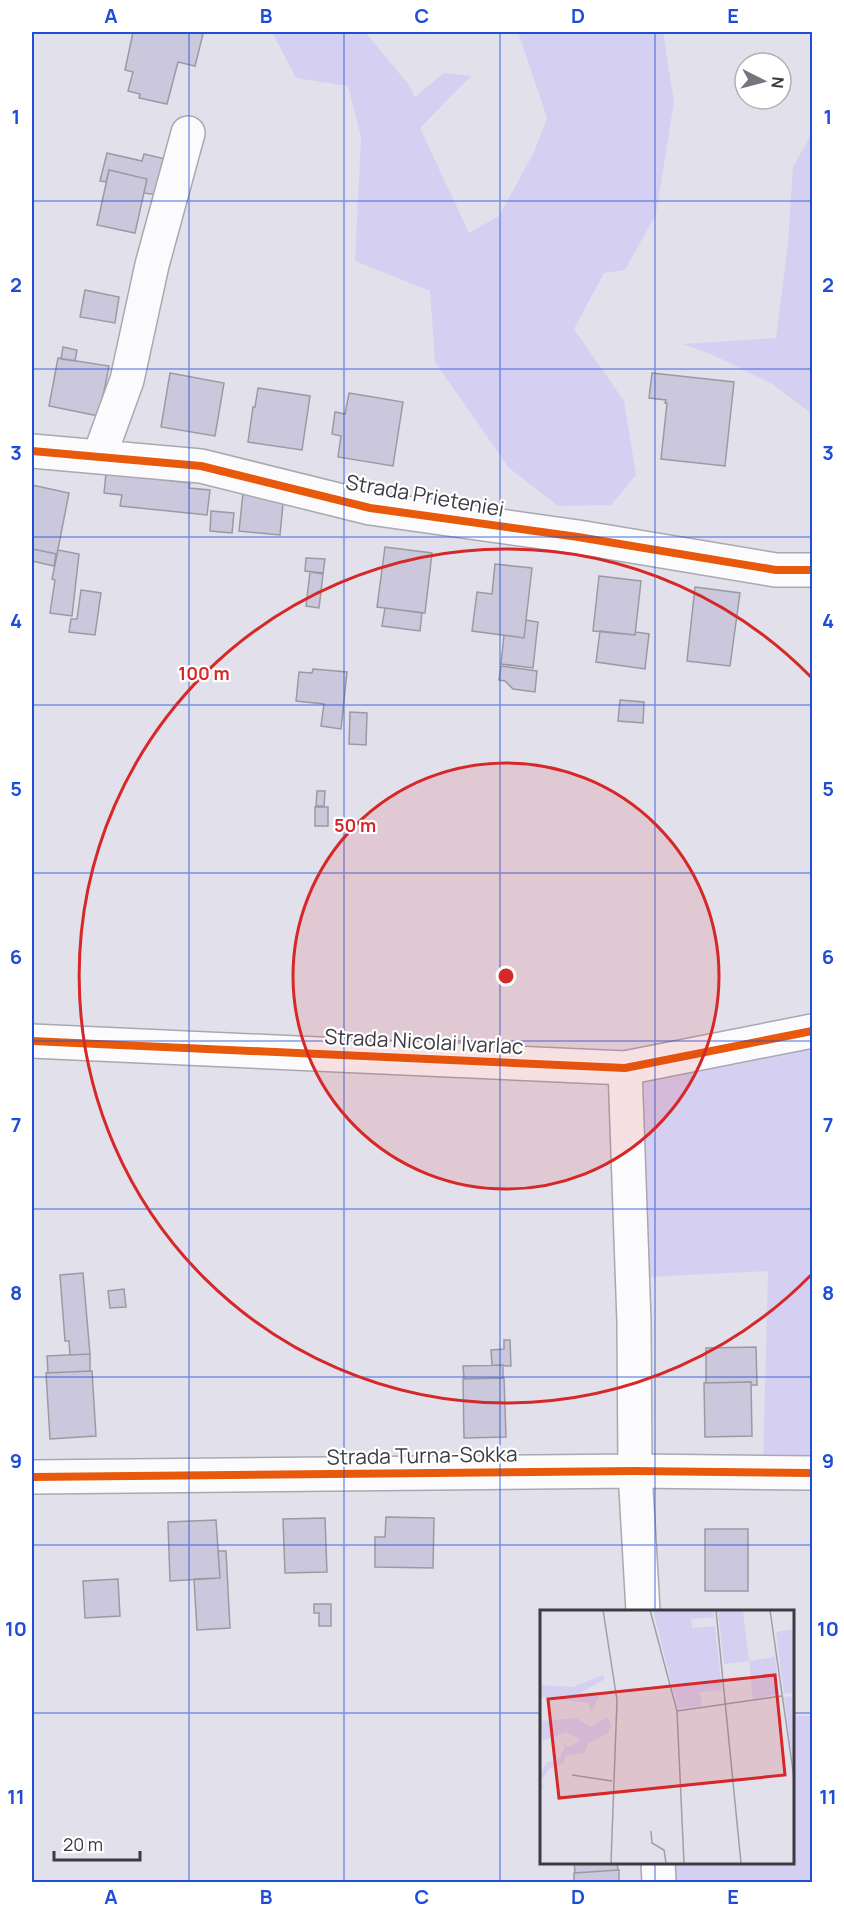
<svg xmlns="http://www.w3.org/2000/svg" width="844" height="1914" viewBox="0 0 844 1914" font-family="Manrope,sans-serif">
<rect width="100%" height="100%" fill="#e2e0ea"/>
<path fill="#d5d0f2" d="M272,32H365L409,85L415,97L444,73L471,76L420,128L469,233L499,216L534,152L547,118L518,32H663L674,102L656,214L625,270L604,273L574,329L624,401L636,475L611,505L558,506L509,468L435,362L430,291L355,261L361,137L348,86L296,78Z
M812,133V414L771,383L715,356L683,344L776,338L788,243L793,167Z
M812,1049V1462L763,1463L768,1271L647,1277L644,1078Z
M792,1716H812V1882H672L671,1862H792Z"/>
<path fill="#cbc7dc" stroke="#9c9aa1" stroke-width="1.5" d="M133,32H194L203,34L195,66L178,62L167,104L139,98L140,94L128,91L133,72L125,70Z
M107,153L142,161L144,154L165,159L157,195L144,193L147,179L109,170L106,182L100,181Z
M109,170L147,179L135,233L97,225Z
M85,290L119,297L115,323L80,317Z
M63,347L77,350L75,361L61,359Z
M58,358L109,366L99,416L49,406Z
M170,373L224,383L215,436L161,427Z
M652,373L734,382L725,466L661,459L667,403H665L666,400L649,398Z
M258,388L310,396L302,450L248,442L253,407H255Z
M349,393L403,402L393,466L338,457L341,436L332,434L335,412L345,414Z
M106,473L190,483L189,488L210,490L207,515L120,506L122,495L104,493Z
M32,485L69,493L57,554L32,549Z
M243,493L284,494L280,535L239,531Z
M211,511L234,513L232,533L210,531Z
M385,547L432,553L425,613L377,607Z
M33,549L56,554L54,566L32,561Z
M58,550L79,554L72,616L50,613L55,580L52,579Z
M306,558L325,559L323,573L305,571Z
M495,564L532,568L524,638L472,631L477,592L492,594Z
M310,572L323,574L319,608L306,606Z
M599,576L641,581L635,635L593,631Z
M695,587L740,593L730,666L687,661Z
M81,590L101,593L95,635L69,632L71,619H77Z
M385,608L422,613L420,631L382,626Z
M526,620L538,622L533,668L501,664L504,635L524,638Z
M600,631L635,635L636,632L649,634L645,669L596,662Z
M501,666L537,671L535,692L513,689L505,681L499,680Z
M313,669L347,672L341,729L321,726L324,704L296,701L299,672L312,673Z
M620,700L644,702L643,723L618,721Z
M350,712L367,713L366,745L349,744Z
M317,791H325L324,806H316Z
M315,807H328V826H315Z
M83,1273L90,1354L70,1355L69,1341H65L60,1275Z
M124,1289L126,1307L110,1308L108,1291Z
M504,1340H510L511,1366L492,1365L491,1350L504,1349Z
M756,1347L757,1385H751V1382L706,1383V1348Z
M90,1354V1371L48,1373L47,1356Z
M503,1365V1378L464,1379L463,1366Z
M92,1371L96,1436L50,1439L46,1373Z
M504,1378L506,1437L464,1438L463,1379Z
M751,1382L752,1436L705,1437L704,1383Z
M386,1517L434,1518L433,1568L375,1567V1537H385Z
M325,1518L327,1572L285,1573L283,1519Z
M216,1520L220,1578L170,1581L168,1522Z
M705,1529H748V1591H705Z
M218,1551H226L230,1628L197,1630L194,1579L220,1578Z
M118,1579L120,1616L85,1618L83,1581Z
M314,1604H331V1626H319V1613H314Z
M574,1862H617L618,1870L575,1873Z
M619,1870V1882H574V1873Z"/>
<g fill="none" stroke-linecap="round" stroke-linejoin="round">
<g stroke="#a9a8b0" stroke-width="36">
<path id="minor" d="M32,451L201,466L370,508L578,537L776,570H812
M99,457L127,380L152,265L188,133
M32,1041L625,1068L812,1031
M625,1068L634,1322L635,1471L643,1611
M32,1477L635,1471L812,1473
M658,1862L659,1882"/>
</g>
<use href="#minor" stroke="#fbfafc" stroke-width="33"/>
<g stroke="#fff" stroke-width="11">
<path id="cycleway" d="M32,451L201,466L370,508L578,537L776,570H812
M32,1041L625,1068L812,1031
M32,1477L635,1471L812,1473"/>
</g>
<use href="#cycleway" stroke="#e8590c" stroke-width="8"/>
</g>
<path fill="none" stroke="#1d4ed8" stroke-width="1.5" stroke-opacity="0.55" d="M189,32V1882M344,32V1882M500,32V1882M655,32V1611M32,201H812M32,369H812M32,537H812M32,705H812M32,873H812M32,1041H812M32,1209H812M32,1377H812M32,1545H812M32,1713H541M792,1713H812M655,1862V1882"/>
<circle cx="506" cy="976" r="213" fill="#d62828" fill-opacity=".12"/>
<g fill="none" stroke="#d62828" stroke-width="3">
<circle cx="506" cy="976" r="213"/>
<path d="M811 1275A427 427 0 1 1 811 677"/>
</g>
<g text-anchor="middle" dominant-baseline="central" stroke-width="4.5" stroke-linejoin="round" paint-order="stroke">
<g font-size="21" fill="#3c3b42" stroke="#fff">
<text transform="translate(425 495) rotate(10)">Strada Prieteniei</text>
<text transform="translate(424 1041) rotate(3)">Strada Nicolai Ivarlac</text>
<text transform="translate(422 1455) rotate(-1)">Strada Turna-Sokka</text>
</g>
</g>
<g transform="translate(540 1610)">
<rect width="254" height="254" fill="#e2e0ea"/>
<path d="M113,0H174V7L151,9L152,18L175,16L182,80L160,82L162,96L138,99ZM178,0H203L209,51L235,47L239,84L213,89L209,51L184,54ZM253,19V83L244,84L236,22ZM63,65L65,69L40,83L59,86L51,103L49,93L0,87V75L33,77ZM253,86L254,149H252L244,87ZM67,107L72,116L68,123L48,134L45,143L25,146L24,153L9,159L1,171L4,179L0,177V163L8,151H17L25,138L22,132L29,137L41,130L26,122L3,131L0,111L36,108L51,117Z" fill="#d5d0f2"/>
<path fill="none" stroke="#a09ea7" stroke-width="1.5" d="M63,0L77,90L71,253M110,0L137,101L144,253M176,0L201,253M230,0L254,168M137,101L242,86M32,165L72,171M111,221L112,233L124,240L126,253"/>
<path fill="#d62828" fill-opacity="0.15" stroke="#d62828" stroke-width="3" d="M235,65L245,165L19,188L8,89Z"/>
<rect width="254" height="254" fill="none" stroke="#3c3b42" stroke-width="3"/>
</g>
<circle cx="506" cy="976" r="9" fill="#d62828" stroke="#fff" stroke-width="3"/>
<g font-size="18" text-anchor="middle" font-weight="bold" fill="#d62828" stroke="#fff" stroke-width="4.5" stroke-linejoin="round" paint-order="stroke">
<text x="204" y="680">100 m</text>
<text x="355" y="832">50 m</text>
</g>
<rect width="844" height="1914" fill="none" stroke="#ffffff" stroke-width="66"/>
<g transform="translate(763 81) rotate(96)"><circle r="28" fill="#ffffff" stroke="#b1b1b3" stroke-width="1.5"/>
<path d="M0-4.5L10 22L0 15L-10 22Z" fill="#76757d"/>
<text y="-9" font-size="16" font-weight="bold" text-anchor="middle" fill="#3c3b42">N</text>
</g>
<path d="M54 1851v9h86v-9" fill="none" stroke="#3c3b42" stroke-width="3"/>
<text x="63" y="1851" font-size="18" fill="#3c3b42" stroke="#ffffff" stroke-width="4.5" paint-order="stroke">20 m</text>
<rect x="33" y="33" width="778" height="1848" fill="none" stroke="#1d4ed8" stroke-width="2"/>
<g font-size="20" text-anchor="middle" font-weight="bold" fill="#1d4ed8">
<text x="111" y="23">A</text>
<text x="266" y="23">B</text>
<text x="422" y="23">C</text>
<text x="578" y="23">D</text>
<text x="733" y="23">E</text>
<text x="16" y="124">1</text>
<text x="828" y="124">1</text>
<text x="16" y="292">2</text>
<text x="828" y="292">2</text>
<text x="16" y="460">3</text>
<text x="828" y="460">3</text>
<text x="16" y="628">4</text>
<text x="828" y="628">4</text>
<text x="16" y="796">5</text>
<text x="828" y="796">5</text>
<text x="16" y="964">6</text>
<text x="828" y="964">6</text>
<text x="16" y="1132">7</text>
<text x="828" y="1132">7</text>
<text x="16" y="1300">8</text>
<text x="828" y="1300">8</text>
<text x="16" y="1468">9</text>
<text x="828" y="1468">9</text>
<text x="16" y="1636">10</text>
<text x="828" y="1636">10</text>
<text x="16" y="1804">11</text>
<text x="828" y="1804">11</text>
<text x="111" y="1904">A</text>
<text x="266" y="1904">B</text>
<text x="422" y="1904">C</text>
<text x="578" y="1904">D</text>
<text x="733" y="1904">E</text>
</g>
</svg>
